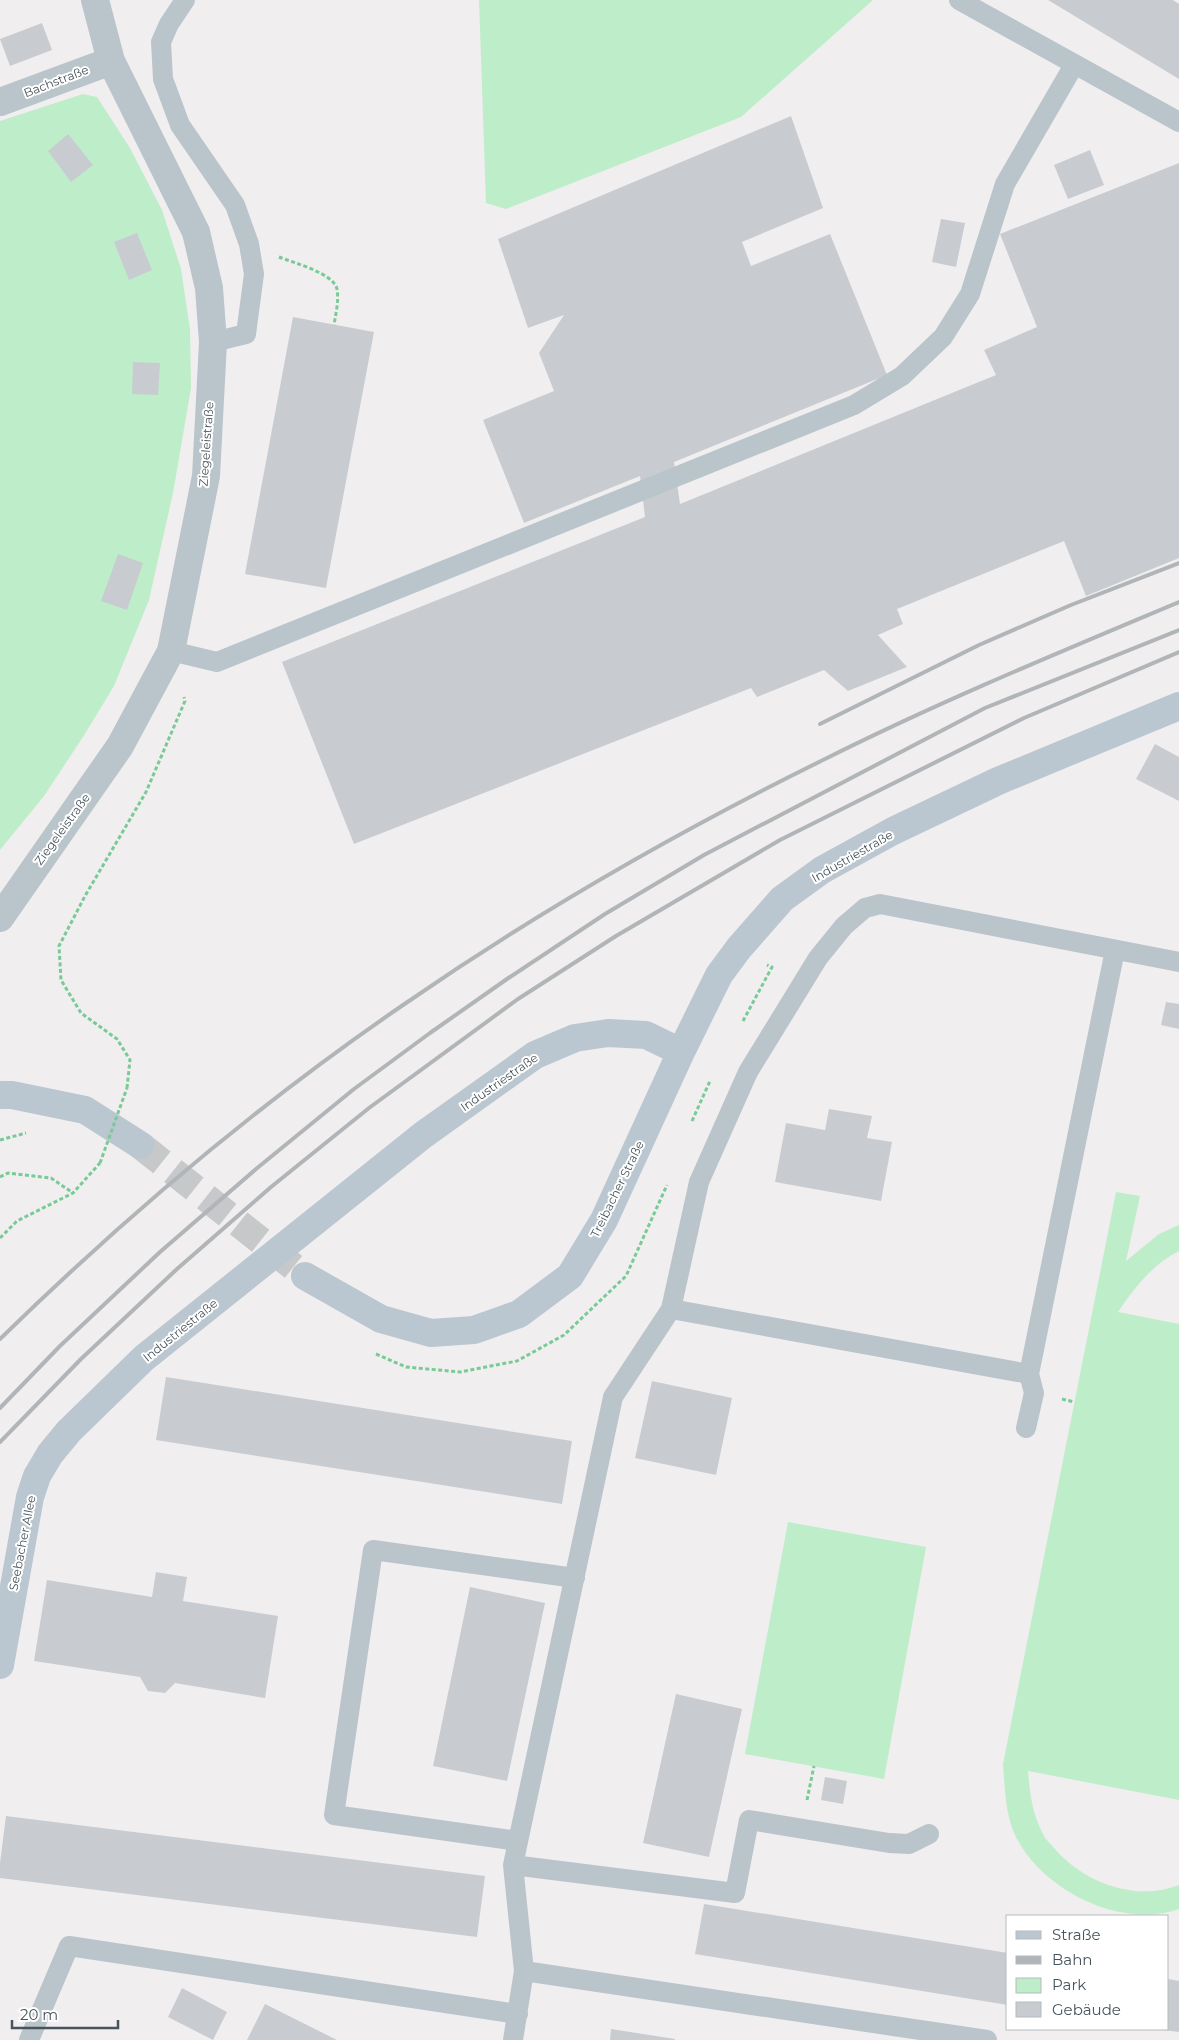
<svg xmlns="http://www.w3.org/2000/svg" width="1179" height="2040" viewBox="0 0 1179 2040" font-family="Montserrat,sans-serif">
<rect width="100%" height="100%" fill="#f1eeef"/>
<path fill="#beedca" d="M479,0H873L741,117L506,209L486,203Z
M83,94L97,97L130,148L162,210L181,269L190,329L191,388L173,493L149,600L114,686L83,737L44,796L0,850V121Z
M1116,1192L1140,1196L1126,1261L1159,1234L1179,1225V1251C1152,1265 1135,1287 1118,1312L1179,1324V1800L1028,1771C1030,1794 1032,1813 1043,1834C1045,1839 1051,1844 1055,1849C1084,1883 1136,1902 1179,1885V1909C1121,1930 1041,1890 1015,1835C1005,1813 1005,1788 1003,1764Z
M788,1522L926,1547L884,1779L745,1754Z"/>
<path fill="#c8ccd1" d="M1048,0H1173L1179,4V79Z
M42,23L52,50L10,66L0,39Z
M791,116L823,208L742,242L751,266L830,234L887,375L674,462L680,504L996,375L984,350L1037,327L1000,234L1179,163V558L1086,596L1064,541L897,609L903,624L878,635L907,667L848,691L824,670L757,697L751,688L354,844L282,662L645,517L640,476L524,523L483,420L554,391L539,353L564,315L528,328L498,239Z
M68,134L93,165L71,182L48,151Z
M1090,150L1104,185L1068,199L1054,165Z
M941,219L965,223L956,267L932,262Z
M137,233L152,270L129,280L114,242Z
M293,317L374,332L326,588L245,574Z
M133,362L160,363L158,395L132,394Z
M118,554L143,563L127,610L101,601Z
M1155,744L1179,757V801L1136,779Z
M1166,1002L1179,1004V1029L1161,1025Z
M829,1109L872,1116L867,1138L892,1142L881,1201L775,1182L786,1123L825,1130Z
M166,1377L572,1441L562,1504L156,1440Z
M652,1381L732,1398L716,1475L635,1458Z
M156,1572L187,1577L183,1601L278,1616L265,1698L175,1683L165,1693L148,1691L140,1677L34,1661L47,1580L152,1597Z
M470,1587L545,1603L507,1781L433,1766Z
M676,1694L742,1709L709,1857L643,1843Z
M825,1777L847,1781L843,1804L821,1800Z
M6,1816L485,1876L477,1937L0,1878V1863Z
M704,1904L1008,1953V2005L695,1954Z
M1168,1979L1179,1981V2032L1162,2030L1168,2029Z
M182,1988L227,2012L213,2040L168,2017Z
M265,2004L337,2040H247Z
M611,2029L675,2039V2040H610Z"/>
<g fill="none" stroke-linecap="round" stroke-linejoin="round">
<path stroke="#c6c8ca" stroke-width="28" stroke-dasharray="28 14" stroke-linecap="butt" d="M140,1145L305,1276"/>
<path stroke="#78ca96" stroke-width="3" stroke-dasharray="4 2.5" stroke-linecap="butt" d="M279,257C294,263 333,273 337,289C339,300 336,313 334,325
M743,1021L772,967L767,965
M127,1088L130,1060L117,1039L81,1013L61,980L59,946L85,896L146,792L185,701L184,697
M692,1121L710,1081
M0,1140L26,1133
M0,1177L8,1173L51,1178L73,1193
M0,1238L17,1221L73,1193L100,1163
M376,1354L406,1367L460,1372L517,1361L564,1335L626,1276L667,1185
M1062,1399L1074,1402
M807,1800L814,1766"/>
<path stroke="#bac5cb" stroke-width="20" d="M185,0L169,24L161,42L163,79L180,125L235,205L249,244L254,274L246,334L213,342
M959,0L1179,122
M171,651L217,662L854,405L902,376L943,337L970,294L1005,184L1074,65
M671,1309L1029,1374L1115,950
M1026,1428L1034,1393L1029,1374
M518,1841L334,1815L373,1550L575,1578
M513,1865L735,1893L749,1820L889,1843L909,1844L929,1834
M524,1971L987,2040
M29,2040L69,1946L518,2014
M513,2040L524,1971L513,1865L613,1397L671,1309L699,1182L748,1072L818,958L844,926L865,908L880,904L1179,962"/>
<path stroke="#bac5cb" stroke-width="28" d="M0,102L111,61
M0,918L120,746L171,651L206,476L213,342L209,288L196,232L111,61L95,0"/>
<path stroke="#bbc7d0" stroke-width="28" d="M0,1095H12L85,1110L140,1145
M305,1276L381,1319L431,1333L474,1330L519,1314L570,1276L604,1220L681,1052
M0,1665L30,1497L37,1476L50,1454L69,1431L144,1358L423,1135L535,1055L575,1038L608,1033L646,1035L681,1052L719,975L739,948L782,899L822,870L893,831L998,781L1179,706"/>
<path stroke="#b1b5b8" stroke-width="4" d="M820,724L979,645L1071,605L1179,563
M0,1339C126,1216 261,1102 406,1003C539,911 681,830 825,759C941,701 1060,652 1179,602
M0,1408L60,1346L160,1252L256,1169L354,1089L430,1033L507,979L605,914L704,855L985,708L1179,630
M0,1442L81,1359L177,1269L271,1187L369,1108L518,999L616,936L780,840L1024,718L1179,652"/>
<path stroke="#78ca96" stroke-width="3" stroke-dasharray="4 2.5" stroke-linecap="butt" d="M100,1163L127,1088"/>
</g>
<g text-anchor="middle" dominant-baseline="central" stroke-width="4" stroke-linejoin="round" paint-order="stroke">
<g font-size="12" fill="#47545b" stroke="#fff">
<text transform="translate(56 81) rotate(-21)">Bachstraße</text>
<text transform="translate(206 444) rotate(-86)">Ziegeleistraße</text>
<text transform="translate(62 829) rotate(-54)">Ziegeleistraße</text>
<text transform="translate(852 856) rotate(-30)">Industriestraße</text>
<text transform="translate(499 1082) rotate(-35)">Industriestraße</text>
<text transform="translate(617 1189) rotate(-64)">Treibacher Straße</text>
<text transform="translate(180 1330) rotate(-39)">Industriestraße</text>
<text transform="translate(22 1543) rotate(-79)">Seebacher Allee</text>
</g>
</g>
<rect x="1006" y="1915" width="162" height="115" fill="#ffffff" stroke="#b5bbbd"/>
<rect x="1016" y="1931" width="25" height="8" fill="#bbc7d0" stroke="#b5bbbd"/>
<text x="1052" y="1940" font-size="15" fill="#47545b">Straße</text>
<rect x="1016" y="1956" width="25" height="8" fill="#b1b5b8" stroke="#b5bbbd"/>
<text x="1052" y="1965" font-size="15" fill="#47545b">Bahn</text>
<rect x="1016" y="1978" width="25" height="15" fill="#beedca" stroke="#b5bbbd"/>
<text x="1052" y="1990" font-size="15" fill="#47545b">Park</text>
<rect x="1016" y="2002" width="25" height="15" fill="#c8ccd1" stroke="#b5bbbd"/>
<text x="1052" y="2015" font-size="15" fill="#47545b">Gebäude</text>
<path d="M12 2020v8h106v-8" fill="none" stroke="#47545b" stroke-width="2.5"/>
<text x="20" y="2020" font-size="15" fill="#47545b" stroke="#ffffff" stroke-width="4" paint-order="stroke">20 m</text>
</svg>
